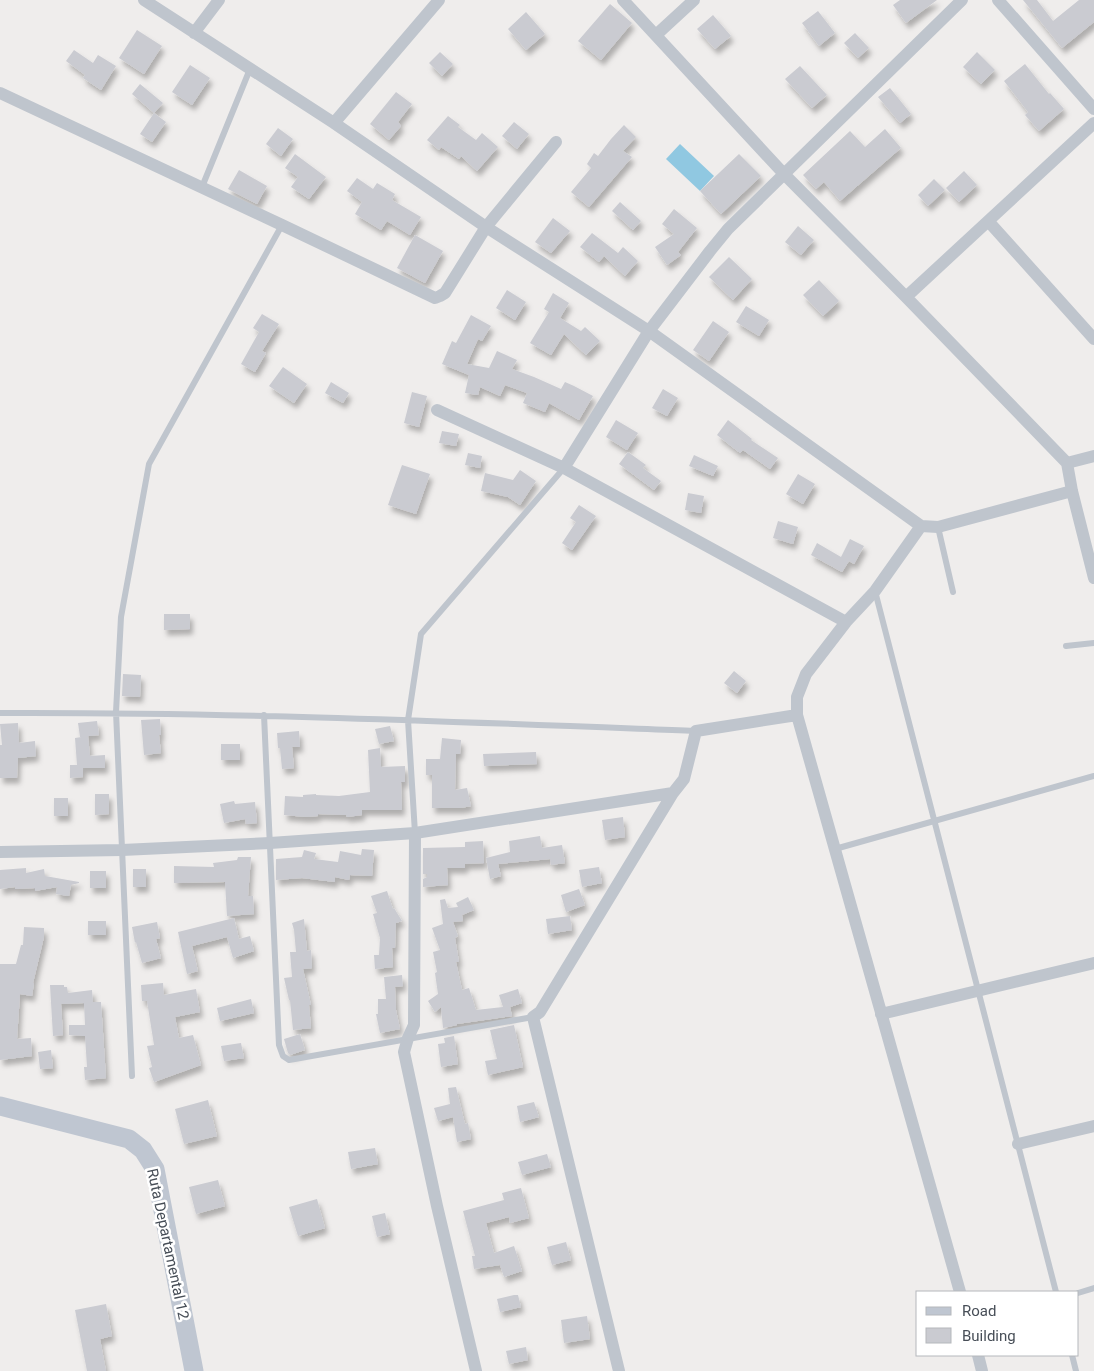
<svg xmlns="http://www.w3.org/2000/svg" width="1094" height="1371" viewBox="0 0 1094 1371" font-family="Roboto,sans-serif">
<defs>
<filter id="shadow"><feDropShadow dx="3" dy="5.5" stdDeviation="2.5" flood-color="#0004"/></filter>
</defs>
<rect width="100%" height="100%" fill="#efedec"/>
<path fill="#90c8e1" d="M680,144L714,176L700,191L666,159Z"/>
<path fill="#cacbd1" filter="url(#shadow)" d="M900,0H937L906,23L893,5Z
M1023,0H1037L1053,21L1079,0H1094V22L1062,48Z
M610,4L632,23L601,60L578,41Z
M818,11L835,33L819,46L802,23Z
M526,12L545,34L526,50L508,29Z
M713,15L731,36L715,49L697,29Z
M137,30L162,46L144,74L119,58Z
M855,33L869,48L858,58L844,43Z
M74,50L93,63L98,55L116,66L101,90L83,78L85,75L66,61Z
M440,52L453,64L442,76L429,63Z
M977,52L995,70L981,84L963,67Z
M1025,64L1049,94L1050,93L1064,109L1039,131L1025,115L1028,112L1004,81Z
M190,65L210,78L192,105L172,92Z
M800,66L827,95L812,108L785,79Z
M140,84L163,103L154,113L132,94Z
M890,88L911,114L900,123L878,97Z
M396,92L412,104L398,122L401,126L389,140L370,124Z
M154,113L166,122L152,142L140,134Z
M448,116L460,125L458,127L476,140L482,133L498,147L477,171L461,156L459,159L441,147L439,150L427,140Z
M514,122L529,134L517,149L502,136Z
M624,125L636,137L623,151L632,157L589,207L571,192L591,168L587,164L594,153L598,156L611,139Z
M278,128L293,139L281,156L266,144Z
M885,129L901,148L840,201L824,182L816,189L803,175L850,131L865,147Z
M295,154L326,177L309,199L291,187L298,177L285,168Z
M739,154L761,176L721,214L700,191Z
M239,170L267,186L257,204L228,189Z
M964,171L977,185L959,202L946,188Z
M357,178L373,189L377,183L395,194L392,200L421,217L410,235L387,221L381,230L355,214L362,202L347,191Z
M934,179L945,190L928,206L918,195Z
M620,202L641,221L633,230L612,211Z
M674,209L697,228L678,252L681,255L667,265L655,247L674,234L662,224Z
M553,218L570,231L551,253L535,242Z
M798,226L814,240L801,255L785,242Z
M592,233L618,253L623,247L638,261L625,276L604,256L599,262L580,247Z
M415,235L443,251L425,283L397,268Z
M729,257L752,279L733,300L709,277Z
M819,280L839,301L823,316L803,295Z
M507,290L526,302L515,320L496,308Z
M553,293L569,303L560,318L581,331L585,327L600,341L586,355L564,334L551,355L530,343L549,312L544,309Z
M746,306L769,320L759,336L736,322Z
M262,314L279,324L262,351L266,353L255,372L241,364L259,332L253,328Z
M471,315L491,326L482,341L478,339L467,364L489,368L497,351L517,360L512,369L534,377L561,389L565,382L574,386L593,396L579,420L549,403L545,412L523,403L527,393L505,385L500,396L480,387L478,395L465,393L469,375L442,364L452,341L456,343Z
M713,321L729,332L709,361L693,350Z
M283,367L307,384L294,403L269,386Z
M331,382L349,393L343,403L325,393Z
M663,389L678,398L667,416L652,408Z
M412,392L427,396L419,427L404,423Z
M616,420L638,433L627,450L606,437Z
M728,420L752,439L751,440L778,458L770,469L743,450L740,453L717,435Z
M442,431L459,434L456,446L439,443Z
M628,452L646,465L643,468L661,481L654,490L619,464Z
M468,453L482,456L480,468L465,465Z
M694,455L718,466L713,476L689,466Z
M402,465L430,474L416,514L388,505Z
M520,470L536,481L520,505L508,497L481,491L485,473L513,480Z
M798,474L815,484L803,504L786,494Z
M688,493L704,496L701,513L685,510Z
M579,505L596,516L572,550L562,543L576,522L570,518Z
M778,521L798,527L793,544L773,538Z
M850,539L864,546L854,564L849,561L842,572L811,555L817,543L841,557Z
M164,614H190V629L164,630Z
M734,671L746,681L737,693L724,683Z
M123,674L141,675L140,697L122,696Z
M160,719L161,735H159L161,753L144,755L141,720Z
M97,721L99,735L80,737L78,723Z
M18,723L19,743L35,741L36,756L18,758L17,778H0V745H2L0,724Z
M390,726L394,741L379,744L375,729Z
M299,731L300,747H292L294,768L282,769L280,748H278L277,733Z
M88,736L90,756L105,755V768H83V777L70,778V765H77L75,738Z
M442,738L461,740L460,754H456L455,790L467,788L471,806L461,808H432V775H426V759H440Z
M221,744H240V760H221Z
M380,748L381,767L405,766V782H401L402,810H362V815L347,817L346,815L318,814V816L306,817L284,815L285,796L303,797V795L316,794V795L339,796L370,792L368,750Z
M536,752L537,764L484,766L483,754Z
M95,794H109V814L95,815Z
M54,798H68V816H54Z
M234,801L235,804L255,802L257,823L246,824L245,819L224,823L220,804Z
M623,817L625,837L605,840L602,820Z
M540,836L542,848L562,845L565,863L551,865L550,859L498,864L501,876L490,879L486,858L510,852L509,841Z
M483,841L484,863L465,864V868H447L448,885L423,887V879L427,877V874H423V848L465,847V842Z
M362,849L374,850L372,876L350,875L349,880L335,877V882L302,878L276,880V859L302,857L304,850L316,853L314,859L338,862L340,851L361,855Z
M238,857H251L248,896H253L254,914L227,916L225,882L174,883V866L214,867L213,863L237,860Z
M599,867L602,883L582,887L579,870Z
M26,868V873L44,869L45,876L79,882V883L71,885L69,896L56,894L57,887L35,891V888L15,889V887L0,889V870Z
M133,869H146V887H133Z
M90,871H106V888H90Z
M579,889L585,905L566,912L561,895Z
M387,891L393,909L394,908L402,921L396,923L395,948H392L393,967L375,969L374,955H379L380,938L373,914L377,913L371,896Z
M468,897L474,910L462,915L463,921L453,922L458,936L455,938L459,962H456L462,990L469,988L476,1010L503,1007L499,995L518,989L522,1003L510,1007L512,1016L457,1024V1025L443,1028L441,1007L435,1012L428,1001L438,994L435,973L437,972L433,952L440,950L432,928L443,924L440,900L445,899L448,908L458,907L456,903Z
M570,916L572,930L548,934L546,919Z
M234,918L239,939L250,936L254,951L233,958L227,937L192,946L198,971L187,974L178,932Z
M304,919L307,951L311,950L312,968L303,969L311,1005H309L311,1028L293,1030L290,1000H289L284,978L292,977L290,952H296L294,930L292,923Z
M88,921H106V935H88Z
M157,922L160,938L156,939L161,958L142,963L136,942L135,943L132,927Z
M24,927L44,928V937L33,983H34L32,996L20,994L17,1039L31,1038L32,1056L0,1060V964H16L21,945H23Z
M402,975L403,986L395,987L396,1010L400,1029L380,1033L376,1014H378V999H386L384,977Z
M163,983L164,995L196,989L200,1012L175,1017L179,1038L193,1035L201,1065L154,1082L149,1068L152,1067L147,1046L154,1045L147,1001H142L141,985Z
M50,985H64V987H67L68,993L92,990L93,1002H101L106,1078L85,1080L84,1067H87L85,1036L69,1035V1025H85L84,1003L61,1004L63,1035L53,1036Z
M251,999L254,1013L220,1021L217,1008Z
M514,1025L523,1067L488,1075L485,1061L497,1059L490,1030Z
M300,1034L305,1050L290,1055L288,1053L284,1039Z
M454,1036L458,1064L441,1067L438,1044L445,1043L444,1038Z
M241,1043L244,1058L224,1061L221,1046Z
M51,1050L53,1068L40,1069L38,1052Z
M456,1087L465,1124L468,1123L471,1139L457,1142L453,1117L438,1121L434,1108L450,1104L448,1088Z
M208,1100L217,1136L184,1144L175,1109Z
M534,1102L539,1117L520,1122L517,1106Z
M375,1148L378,1164L351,1169L348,1152Z
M547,1154L551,1167L522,1175L518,1162Z
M218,1180L225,1206L196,1214L189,1187Z
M521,1188L529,1218L510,1223L509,1217L486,1223L494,1253L514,1246L522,1271L504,1277L500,1265L474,1269L472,1256H475L463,1211L504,1200L502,1193Z
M317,1199L325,1228L298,1236L289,1207Z
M385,1213L390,1234L377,1237L372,1216Z
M566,1242L571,1260L552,1265L547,1247Z
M514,1295H518L521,1307L500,1312L497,1299Z
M106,1304L112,1336L100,1339L106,1371H87L75,1310Z
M587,1316L590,1339L564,1343L561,1320Z
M526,1347L528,1360L509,1364L506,1351Z"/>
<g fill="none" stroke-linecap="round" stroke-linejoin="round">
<path stroke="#bfc5cd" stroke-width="6" d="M202,187L250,69
M938,527L953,592
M875,591L1056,1292
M1066,646L1094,643
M0,713C232,712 464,722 696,731
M264,715L279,1045L283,1056L289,1060L533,1017
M415,833L408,720L421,634L564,468
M835,849L1094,776
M132,1076L116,712L121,617L149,464L282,225
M1078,1293L1094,1288
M1072,1355L1076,1371"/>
<path stroke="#bfc5cd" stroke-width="12" d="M144,0L334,123L486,227L649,331L921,526L938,527L1072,491
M623,0L784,174L906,297L1067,463L1072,491L1094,578
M998,0L1094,109
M194,33L219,0
M656,35L694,0
M0,93L282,225L435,298L440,296L445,293L486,227L556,142
M334,123L439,0
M989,222L1094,339
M906,297L1094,123
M437,410L564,468L846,622
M1067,463L1094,456
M564,468L649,331L710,251L728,229L962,0
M921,526L875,591L846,622L806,674L797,697V715L960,1292
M415,833L414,1025L408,1038L404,1052L437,1206L476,1371
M0,852L122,850L270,843L415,833L673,793
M881,1014L1094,963
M1018,1144L1094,1126
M978,1355L982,1371
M619,1371L533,1017L540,1012L673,793L684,779L696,731L797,715"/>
<path stroke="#bfc6d1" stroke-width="19" d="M0,1106L129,1139L143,1150L155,1169L194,1371"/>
</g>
<g text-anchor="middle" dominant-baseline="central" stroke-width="5" stroke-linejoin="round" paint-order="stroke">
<g font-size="15" fill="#474e57" stroke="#fff">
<text transform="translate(168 1244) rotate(78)">Ruta Departamental 12</text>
</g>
</g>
<rect x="916" y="1291" width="162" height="65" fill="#ffffff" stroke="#b5b8bc"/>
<rect x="926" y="1307" width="25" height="8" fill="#bfc6d1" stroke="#b5b8bc"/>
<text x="962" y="1316" font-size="15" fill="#474e57">Road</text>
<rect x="926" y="1328" width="25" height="15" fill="#cacbd1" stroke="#b5b8bc"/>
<text x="962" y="1341" font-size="15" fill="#474e57">Building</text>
</svg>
